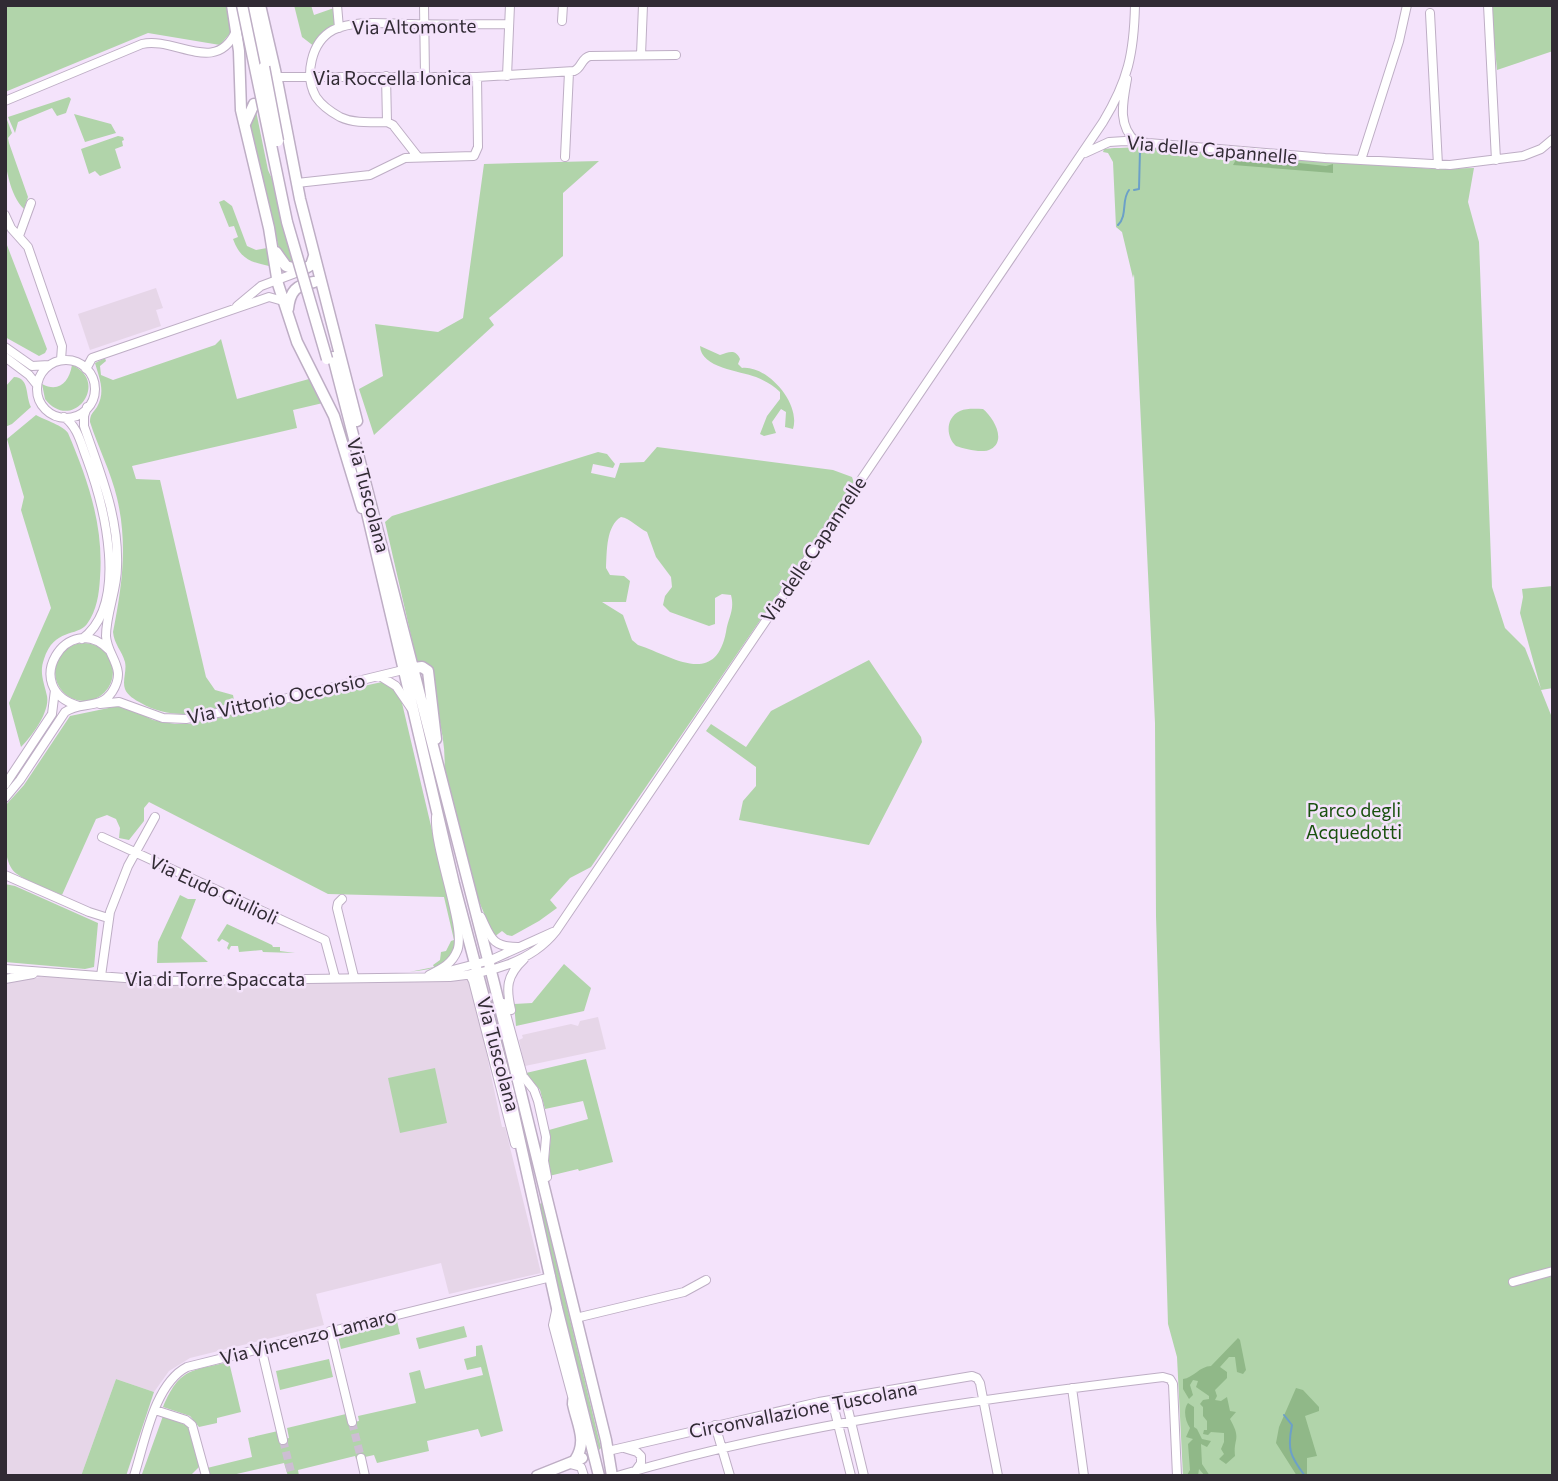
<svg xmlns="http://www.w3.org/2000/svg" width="1558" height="1481" viewBox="0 0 1558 1481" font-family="Commissioner,sans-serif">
<rect width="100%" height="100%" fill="#f4e3fb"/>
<path fill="#e6d6e8" d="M156,288L163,308L156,310L161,326L90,350L78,314Z
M47,976L158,985L471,980L502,1127H505L541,1273L449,1294L441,1263L316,1294L324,1325L190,1358L169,1371L154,1392L116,1379L81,1476H5V983Z
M598,1017L606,1049L525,1066L519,1040L523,1038L522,1035L571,1024L578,1026L580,1021Z"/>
<path fill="#b1d4aa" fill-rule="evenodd" d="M5,5H228L232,31L220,45L148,33L5,92Z
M294,5H311L314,15L334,8L337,26L315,47L302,37Z
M1491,5H1553V51L1497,70Z
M69,97L71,99L66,113L57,116L52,108L18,122L15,133L8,117Z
M255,106L268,170L277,190L297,267L291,265L280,253L250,128L253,109Z
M74,114L111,124L116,133L85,142Z
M6,117L12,133L8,138L9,143L28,197L24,209C5,191 1,141 6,117Z
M118,136L123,137L124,140L122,141L123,146L115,149L121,168L100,176L95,171L89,174L81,149Z
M1143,145L1434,169L1474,168L1468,202L1479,242L1492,587L1505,628L1525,648L1541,689L1520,613L1523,597L1522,589L1553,586V688L1541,690L1553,720V1476H1183L1177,1357L1168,1324L1156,916L1155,723L1134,274L1133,278L1122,232L1116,227L1113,162L1108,153L1103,152L1104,149C1117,147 1133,149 1143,145Z
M599,161L563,193V256L489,318L494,325L374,435L359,389L383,376L375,324L438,332L463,318L484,164Z
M224,200L232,206L247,246L256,250L267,248L270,261L269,266C249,262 240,258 233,239L238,237L234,226L229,227L219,202Z
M5,240L47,349L45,353L39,356L5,337Z
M221,339L237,399L309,379L323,403L293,410L297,428L132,466L136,479L160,480L206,677L215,690L233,695L234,700C206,716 170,720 141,703C135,700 127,695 125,689C122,681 127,671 125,662C122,651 114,644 113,632C122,587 128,544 117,498C111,472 98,447 90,422C90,414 93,413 97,407C106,391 99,378 95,363L105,358L106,361L100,366L101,375L113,380L215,345Z
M700,346L720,355C728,353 735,348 740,359L738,364L742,368C767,365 801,403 793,429L785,427L786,412L781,409L772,422L776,433L764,436L760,434L767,416L780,399V392C773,385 765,381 756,377C740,371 701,368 700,346Z
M72,365C111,382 72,434 45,399L42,384C59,393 69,382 72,365Z
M14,377C30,378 25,395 31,407L12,424L5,427V387Z
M983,409C993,417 1007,440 991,449C983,454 965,449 956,446C946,437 945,418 960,411C967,408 976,409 983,409Z
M36,415C45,420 64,426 68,433C88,480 104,526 100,578C99,594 97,610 87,624C77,637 54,628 44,659C39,673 44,682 47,696C50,712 32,736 21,747L9,703L51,608L21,510L24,497L7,439Z
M657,447L833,470L852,477L854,483L591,867L570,878L550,900L557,908L539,921L512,936L507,935L502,931L494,937L475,892L444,776C448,737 434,699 422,662H417L385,522L392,516L598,452L607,454L615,464L613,468L593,464L591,473L615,478L620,463L644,462ZM621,517C630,518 638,528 647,532L656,557L671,577L672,587L665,596L663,605L670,612L709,626L715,624V598L722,594L731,595C735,611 728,617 726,632C715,688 672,656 638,645L632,640L623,615L602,602H626L630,581L624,576L610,575L606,568C607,551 606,526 621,517Z
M55 672a29 29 0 1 1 58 0a29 29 0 1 1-58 0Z
M869,660L921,737L922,742L869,845L739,820L743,801L756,786V767L706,731L711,724L746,747L771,711Z
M382,682L395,690L402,703L456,932C457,965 437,969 409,972L434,967L433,965L440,960L441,952L446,951L451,941L454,940L444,897L328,894L149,802L144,808V821L129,840L119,838L120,828L116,819L107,815L96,819L62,895C48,889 29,883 17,874C1,863 5,825 5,806L24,785L70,716L123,705L153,720L175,724H189Z
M5,884L15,886L98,923L94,967L85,969L5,962Z
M180,895L188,899H196L181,938L208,962L157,963L158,942Z
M227,924L272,945L273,947H280V951L295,953L263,952L262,950L239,952L238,946H231L229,950L227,948L229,943L222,939L219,942L217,940Z
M564,964L591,988L584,1011L516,1026L514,1004L532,1003Z
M586,1059L613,1162L579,1171L578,1169L549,1176C546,1160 553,1146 549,1130L588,1119L583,1101L545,1109L540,1090L526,1073Z
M435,1068L447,1123L400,1133L388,1078Z
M542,1203L601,1448L599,1450L557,1287L540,1204Z
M397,1321L400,1334L341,1349L338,1336Z
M464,1326L467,1337L419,1349L416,1338Z
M482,1345L503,1431L481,1437L478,1429L427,1441L429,1451L377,1463L374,1455L356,1459L355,1456L298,1470L299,1476H288L284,1463L228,1476H209L207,1468L252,1457L248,1438L278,1431L281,1440L289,1438L287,1428L346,1414L349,1423L359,1421L358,1416L416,1403L409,1373L420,1370L425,1389L483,1375L481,1367L467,1370L464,1359L476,1356V1346Z
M329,1359L333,1377L280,1390L276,1371Z
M229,1362L241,1412L217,1418V1423L199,1427L190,1416L163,1407C180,1368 190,1371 229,1362Z
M116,1379L154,1392L126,1476H81Z
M163,1416L188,1426L200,1466L192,1474H142Z"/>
<path fill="#90b888" d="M1238,156L1326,166L1333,164V173L1233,165Z
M1238,1338L1240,1340L1246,1370L1243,1374L1237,1372L1235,1357H1229L1220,1367L1227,1372V1378L1215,1390L1217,1396L1215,1400L1221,1401L1227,1397L1230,1411L1236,1412L1230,1419C1242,1440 1233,1438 1235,1456L1226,1464L1219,1459L1224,1454L1221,1449L1224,1442V1433L1211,1432L1208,1435L1203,1434L1204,1430H1207V1421L1203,1416V1407L1200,1404L1203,1400L1209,1399V1396L1196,1387L1198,1381L1193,1380L1190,1385L1193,1395L1189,1399L1183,1389V1379C1193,1378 1200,1366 1211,1366Z
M1296,1388L1303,1390L1319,1407V1411L1305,1416L1317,1456L1307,1458V1476H1297L1276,1443L1279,1427Z
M1188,1403L1194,1407V1427L1197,1429L1202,1439L1211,1441L1207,1447L1201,1444L1202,1464L1210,1476H1205L1199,1469L1198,1476L1187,1475L1190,1470L1188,1444L1193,1439L1186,1437L1190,1428C1185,1421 1183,1409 1188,1403Z"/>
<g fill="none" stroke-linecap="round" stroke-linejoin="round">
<path stroke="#6ca0c8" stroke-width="2" d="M1134,190L1139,189L1140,150
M1118,225C1128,215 1121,200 1129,190
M1284,1415L1292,1425C1287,1449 1290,1456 1305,1476"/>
<path stroke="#cdbed3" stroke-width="8" stroke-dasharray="8 4" stroke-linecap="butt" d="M352,1422L361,1458
M283,1440L292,1476"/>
<g stroke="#beaec5" stroke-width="10">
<path id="minor" d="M337,5L339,28
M424,5L425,76
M1488,5L1496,160
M1430,13L1438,165
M562,21L563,5
M641,55L643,5
M386,76L387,122
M507,76L510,5
M277,77H477L574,71C582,68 581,58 590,56L676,55
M1127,79C1123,102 1117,125 1136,142
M5,101L142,44C174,36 216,76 236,31
M387,122C371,122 355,124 340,117C331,112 322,106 316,97C304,76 311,42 333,30C355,19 389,24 412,24C444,25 476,24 509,24
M387,122L393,125L418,157
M1085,153L1109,142L1125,141L1325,158L1450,165L1523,156L1541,149L1553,139
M565,157L569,72
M1361,160L1399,41L1407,5
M297,183L370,175L405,158L474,156L478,147L477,77
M5,215L11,228L28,247L62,346L61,360
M19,236L31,203
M237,306L261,286L301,271
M5,347L32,366L49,365
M5,357L29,375L37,385
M37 389a29 29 0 1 1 58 0a29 29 0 1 1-58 0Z
M86,369L92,358L269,297L283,301
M64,417C78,427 81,444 87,459C104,505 130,604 82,639
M380,676L396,686L411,708
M100,704L119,702L163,718L186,719L259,705L403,670
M79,706C18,689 68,608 109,650
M5,785L52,714L55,690
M5,798L20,780L65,712C80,701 100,710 112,692C128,668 107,657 106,636C106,613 117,590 117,567C119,516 100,473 84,426V416L87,407
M102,837L325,940
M5,875L89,912L108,918
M342,899L338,903L337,908L354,977
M481,917C491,938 492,947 518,947
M325,940L335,977
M5,969L165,981L450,977C488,973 531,963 556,931L1103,122C1128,81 1134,53 1135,5
M441,973L491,960L553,932
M429,975C441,969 452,964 457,951C467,930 434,850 436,817
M470,975L473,981L515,1144
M101,976L110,912L128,866L155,817
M5,979L33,974
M503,1003L523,1076L534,1090L538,1101L546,1137L544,1161L547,1177
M511,1010C506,988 506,976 524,959
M1513,1282L1553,1271
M556,1311L553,1325L572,1396
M580,1317L684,1292L706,1280
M330,1331L352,1422
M261,1347L283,1440
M1072,1388L1084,1476
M845,1397L864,1476
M832,1400L851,1476
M155,1410L186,1420L192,1425L206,1476
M715,1425L730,1476
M624,1448L637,1452L641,1456V1463L636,1470
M608,1451L819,1402L972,1376L977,1378L980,1383L998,1476
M361,1458L365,1476
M570,1464L581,1467L584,1476
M134,1476C145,1442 154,1384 187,1367L551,1277
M617,1476C794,1424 979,1399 1163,1377L1170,1379L1173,1384L1177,1476"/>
</g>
<g stroke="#beaec5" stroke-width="13">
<path id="major" d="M232,5L239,51L241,110L269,228L278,284L297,342L334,416L362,508
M252,5L264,67
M260,5L275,70L300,199L357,421
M245,124L254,104
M276,252L286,266L301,271L311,265L314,256
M288,309C290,291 296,285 314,282
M333,357L494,983L606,1440L612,1476
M364,500L454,884L509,1092L557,1308L599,1476
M406,669L422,667L428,671L436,739
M575,1460C588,1441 577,1424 573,1404C573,1398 575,1393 575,1386
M537,1476L582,1458"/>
</g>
<use href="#minor" stroke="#fff" stroke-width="8"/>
<use href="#major" stroke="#fff" stroke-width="10"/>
<g stroke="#beaec5" stroke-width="13" stroke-linecap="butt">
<path id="major-bridge" d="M242,5L287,222L327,359
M264,67L278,141"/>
</g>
<use href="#major-bridge" stroke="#fff" stroke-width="10"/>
</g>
<g text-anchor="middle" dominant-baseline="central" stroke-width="5" stroke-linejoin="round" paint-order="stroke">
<g font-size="19" fill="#312b34" stroke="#f4e3fb">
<text transform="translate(414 26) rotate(-1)">Via Altomonte</text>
<text x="392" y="77">Via Roccella Ionica</text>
<text transform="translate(1212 149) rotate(5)">Via delle Capannelle</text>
<text transform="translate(369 495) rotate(75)">Via Tuscolana</text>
<text transform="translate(813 549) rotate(-56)">Via delle Capannelle</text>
<text transform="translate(276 698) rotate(-12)">Via Vittorio Occorsio</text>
<text transform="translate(214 889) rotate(25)">Via Eudo Giulioli</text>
<text x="215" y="978">Via di Torre Spaccata</text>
<text transform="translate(499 1054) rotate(75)">Via Tuscolana</text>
<text transform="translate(308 1336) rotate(-14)">Via Vincenzo Lamaro</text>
<text transform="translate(803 1409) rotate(-11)">Circonvallazione Tuscolana</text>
</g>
<g font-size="19" fill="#1a510f" stroke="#f4e3fb">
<text x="1354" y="809">Parco degli<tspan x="1354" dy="22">Acquedotti</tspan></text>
</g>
</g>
<rect width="1558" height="1481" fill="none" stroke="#312b34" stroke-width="14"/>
</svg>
